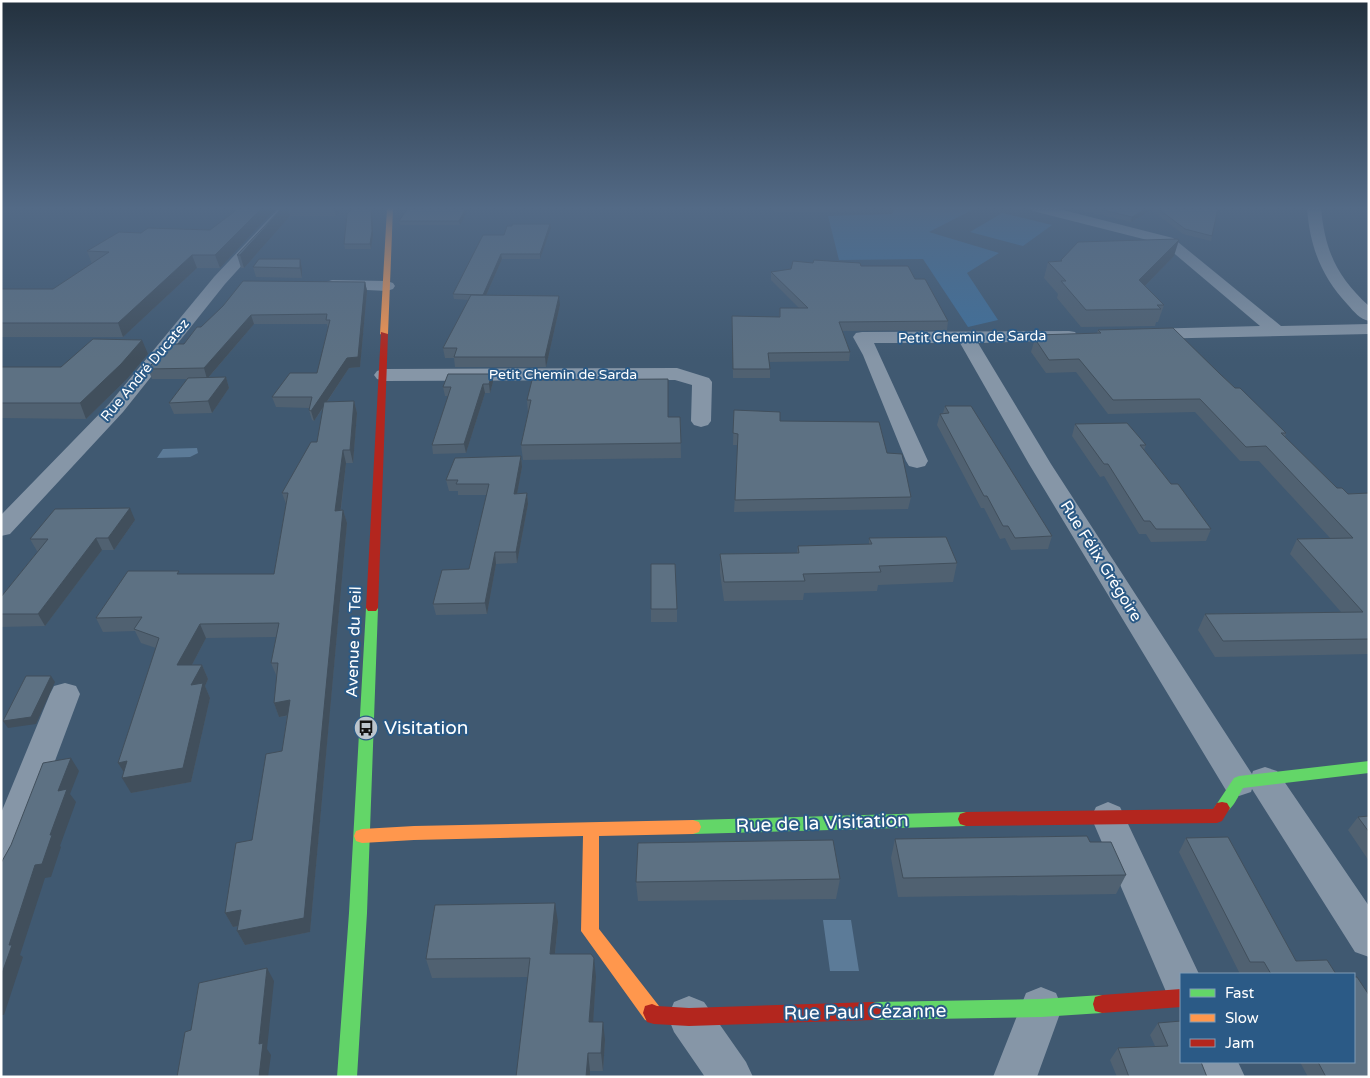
<svg xmlns="http://www.w3.org/2000/svg" width="1370" height="1078" viewBox="0 0 1370 1078" font-family="'Varela Round',sans-serif">
<rect width="100%" height="100%" fill="#405971"/>
<path fill="#40709b" d="M895,208H976L929,232L999,253L967,273L998,320L968,327L923,259L839,260L828,216L892,214Z
M1002,213L1052,225L1023,246L970,232Z"/>
<path fill="#5c7b98" d="M197,448L198,453L190,457L157,458L163,449Z
M823,920H851L859,971H830Z"/>
<g fill="none" stroke-linecap="round" stroke-linejoin="round">
<path fill="#8696a7" fill-rule="evenodd" d="M279,208H294L225,284L123,412L10,534L1,536V515L109,404L214,277Z
M1031,208H1055L1173,238L1281,326L1369,324V334L1146,339L1140,338L1137,334L1140,330L1146,329L1260,326L1163,244L1033,211Z
M1307,208H1321C1325,251 1337,277 1369,306V321C1360,319 1354,312 1348,305C1321,276 1310,247 1307,208Z
M332,280L387,281L393,283L395,286L393,289L387,291L326,288L324,285L326,282Z
M1069,331L1075,332L1078,336L1075,340L978,343L1051,464L1252,774L1253,771L1265,767L1277,771L1369,906V957L1355,952L1252,789L1251,792L1239,796L1227,792L1029,464L960,343H874L928,461L925,466L917,468L909,466L906,461L863,355L853,337L856,333L862,332Z
M677,368L709,378L712,382L711,421L708,425L701,427L694,425L691,421L692,385L675,380L384,381L377,379L374,375L377,371L384,369Z
M65,683L76,686L80,694L19,857L14,868L1,873V813L50,694L54,686Z
M1108,802L1120,807L1199,974H1181V1000L1167,994L1091,817L1096,807Z
M1041,987L1056,993L1062,1008L1037,1077H993L1026,993Z
M689,996L704,1002L746,1062L753,1077H705L674,1032L668,1017L674,1002Z
M1196,1062H1238L1245,1077H1201Z"/>
<path fill="#63d668" fill-rule="evenodd" d="M372,604L376,605L378,608L367,913L357,1077H337L349,913L366,608L368,605Z
M1369,761V773L1243,788C1237,798 1230,817 1217,813L1214,808L1234,778L1239,776Z
M966,812L972,814L974,819L972,824L966,826L693,834L687,832L685,827L687,822L693,820Z
M1102,995L1109,997L1111,1004L1109,1011L1102,1013L1041,1017L873,1020L866,1018L864,1011L866,1004L873,1002L1041,999Z"/>
<path fill="#ff974d" fill-rule="evenodd" d="M387,208H393L388,334L384,336L380,334Z
M693,820L699,822L701,827L699,832L693,834L599,836V929L659,1006L661,1013L659,1020L652,1022L645,1020L581,931L583,836L414,840L362,843L356,841L354,836L356,831L362,829L414,826Z"/>
<path fill="#b3261e" fill-rule="evenodd" d="M381,332L388,334L378,608L376,611H368L366,608Z
M1222,802L1227,803L1230,808L1222,821L1217,823L966,826L960,824L958,819L960,814L966,812L1213,809L1217,803Z
M1181,989V1007L1102,1013L1095,1011L1093,1004L1095,997L1102,995Z
M873,1002L880,1004L882,1011L880,1018L873,1020L689,1026L654,1024L647,1022L643,1013L645,1006L652,1004L657,1006L689,1008Z"/>
</g>
<path fill="#506171" d="M239,208H276L220,268H197L123,337H1V289H53L92,264L87,251L141,233L210,230Z
M282,208H343L336,216H290L244,268H241L237,255Z
M469,208L460,225H400L399,221Z
M770,208H862V211L774,212V209Z
M1072,208H1218L1212,236L1211,241L1183,234L1151,210L1131,222Z
M550,224L551,228L540,259H502L486,296L560,305L546,367H455L454,358H445L443,348L469,300L454,299L453,294L512,226Z
M373,235L371,249H345L344,244Z
M1174,256L1145,286L1164,305L1158,322H1156L1155,326L1081,327L1057,298L1058,294L1044,278L1048,262L1061,261V260Z
M300,259L302,269V278L256,277L253,267Z
M861,266L915,279L948,321L947,330L842,331L850,352L849,361L769,362L770,369V378H733L732,316L779,317L780,308H799L771,280V272Z
M365,282L367,291L360,367L349,368L327,402L354,401L357,413L353,463H346L341,510H343L347,523L310,932L245,945L237,931L238,926L233,927L225,913L252,840L282,751L287,716L279,717L274,703L277,677L271,663L276,637L206,638L192,665H202L208,679L205,686L210,698L191,782L131,793L124,772L118,763L156,648L141,643L135,631L103,632L96,618L180,574H274L286,504L282,493L317,442L324,407L314,421L312,420L309,410V408L276,407L272,397L317,373L328,328L327,324H254L209,377H226L229,388L212,413L174,414L169,403L187,379H152L148,369L184,344L201,327Z
M1098,330L1220,374L1286,433L1285,437L1337,488L1348,494L1369,493V654L1215,657L1198,630L1205,614L1341,612L1290,554L1297,539H1331L1259,461H1240L1195,412L1108,414L1076,372L1046,373L1031,352L1036,335L1097,333Z
M148,354L127,379L86,419L1,418V367H61Z
M492,374L493,382L490,393H485L466,453L433,454L432,445L448,396H445L443,387Z
M532,380L668,417H680L681,458L523,460L521,445L528,413L527,400Z
M945,406L1052,536L1048,549L1011,550L1005,538L1000,539L984,508H981L937,425L940,414L943,413Z
M734,410L780,421L887,453L911,497L908,509L734,512L738,445H733Z
M1075,424L1146,445L1144,450L1171,484L1211,529L1206,541L1151,542L1146,534H1139L1104,476L1100,477L1072,436Z
M521,456L522,467L517,494L527,493L528,504L517,563L496,564L487,614L436,615L433,604L469,569L487,495H458V491H449L446,480Z
M135,520L114,550H102L45,626L1,627V597L38,551H37L30,539Z
M869,538L957,563L953,582L878,585L877,591L804,593L803,600L724,601L720,573V554L797,553L798,546L869,544Z
M651,564L677,609V622H651Z
M1369,816V861L1348,830L1358,817Z
M1186,838L1296,961L1336,974H1240L1179,852Z
M895,839L1090,842L1126,875L1116,894L898,897L891,858Z
M840,879L836,899L638,901L636,882Z
M558,922L555,954L596,977L593,1022L605,1040L603,1071H590L528,977L432,978L426,959Z
M1158,1023L1207,1077H1117L1110,1060L1118,1048L1155,1046L1150,1035Z
M1300,1062H1354L1369,1077H1308Z"/>
<path fill="#414f5c" d="M262,208H276L220,268L215,255Z
M283,208H288L290,216L244,268L240,255Z
M334,208H343L336,216Z
M371,208H372L373,235L371,249L370,244Z
M466,208H469L460,225L459,221Z
M1147,208H1151V210L1131,222L1132,217Z
M550,224L551,228L540,259V254Z
M1179,240L1174,256L1134,297L1139,280Z
M501,254L502,259L484,300L483,295Z
M192,255L197,268L123,337L118,323Z
M300,259L302,269V278L300,268Z
M365,282L367,291L360,367L349,368L314,421L311,411Z
M559,296L560,305L546,367L545,357Z
M251,315L254,324L207,379L204,368Z
M142,340L148,354L127,379L86,419L80,403Z
M492,374L493,382L490,393L489,384Z
M226,377L229,388L212,413L208,401Z
M483,384L485,393L466,453L464,444Z
M354,401L357,413L353,463L350,450Z
M343,450L346,463L339,524L335,511Z
M521,456L522,467L515,505L514,494Z
M527,493L528,504L517,563L516,552Z
M130,508L135,520L114,550L108,538Z
M343,510L347,523L310,932L245,945L237,931Z
M96,538L102,550L45,626L38,614Z
M495,552L496,564L487,614L485,603Z
M200,624L206,638L184,680L177,665Z
M202,665L208,679L205,686L210,698L191,782L131,793L122,778L191,685Z
M51,676L55,682L36,724L8,728L3,721Z
M290,700L295,714L279,717L274,703Z
M71,758L79,771L70,794L76,802L60,846L61,847L51,877L45,878L20,955L23,957L4,1015H1V976L9,945L35,865L50,835L58,791Z
M127,761V777L118,763Z
M555,903L558,922L553,973L550,954Z
M241,910L248,924L233,927L225,913Z
M594,958L596,977L592,1040L589,1022Z
M267,968L274,981L267,1049L271,1055L268,1077H259V1044Z
M603,1022L605,1040L603,1071L601,1053Z
M588,1053L590,1071V1077H586Z"/>
<path fill="#5d7183" stroke="#414f5c" d="M239,208H262L215,255H192L118,323H1V289H53L109,252L87,251L119,232L141,233L148,228L210,230Z
M282,208H283L240,255H237Z
M353,208H371L372,231L370,244H344L347,214Z
M408,208H466L459,221H399Z
M1095,208H1147L1132,217Z
M1157,208H1218L1212,236L1185,229Z
M512,224H550L540,254H501L483,295L453,294L483,235H504L507,226H512Z
M1177,239L1179,240L1139,280L1164,305H1157L1161,309L1086,310L1061,281H1066L1048,262L1062,261L1061,260L1078,242Z
M259,259H300V268L253,267Z
M814,260L860,263L861,266H908L915,279H925L948,321L839,322L850,352L768,353L770,369H733L732,316L780,317V308H808L771,272L791,269L793,261L813,263Z
M243,281L365,282L358,357L347,358L311,411L309,410L312,397H272L290,373H317L330,320H326L327,314L251,315L204,368L148,369L168,344H184L197,327H201L223,306Z
M471,295L559,296L545,357H454L457,348H443Z
M1173,328L1220,374L1235,388H1240L1286,433H1281L1337,488H1342L1348,494L1369,493V639L1223,641L1205,614L1363,612L1297,539L1353,538L1266,446L1246,447L1200,399L1113,400L1079,359L1049,360L1035,339H1040L1036,335L1101,333L1098,330Z
M93,339L142,340L121,364L80,403H1V367H61Z
M448,374H492L489,384H483L464,444L432,445L451,387H443Z
M226,377L208,401L169,403L188,378Z
M668,379V417H680L681,443L521,445L531,400H527L532,380Z
M354,401L350,450H343L335,511L343,510L304,918L237,931L241,910L225,913L236,843L252,840L266,754L282,751L290,700L274,703L278,663H271L279,623L200,624L177,665H202L191,685L203,683L183,768L122,778L127,761L118,763L159,638L134,629L142,617L96,618L128,571H179L177,574H274L288,493H282L311,442H317L324,402Z
M945,406H971L1052,536L1015,538L1008,526H1003L987,496H984L940,414L949,413Z
M734,410L780,412V421L879,422L887,453L902,454L911,497L735,500L738,434L733,433Z
M1127,423L1146,445H1140L1171,484H1178L1211,529H1156L1150,521H1144L1108,464H1104L1075,424Z
M521,456L514,494L527,493L516,552H495L485,603L433,604L442,570L469,569L489,484H456L458,480H446L455,458Z
M130,508L108,538H96L38,614H1V597L48,539H30L55,509Z
M946,537L957,563L879,566L881,572L803,574L805,581L724,582L720,554L799,553L798,546L872,544L869,538Z
M651,564H675L677,609H651Z
M26,676H51L31,717L3,721Z
M71,758L58,791L67,789L50,835H52L42,864L35,865L9,945H12L1,976V863L11,845L43,763Z
M1369,816V832L1358,817Z
M1087,836L1090,842H1111L1126,875L903,878L895,839Z
M1228,837L1296,961L1327,960L1336,974H1271L1264,962H1250L1186,838Z
M833,840L840,879L636,882L638,843Z
M555,903L550,954H591L594,958L589,1022H603L601,1053H588L586,1077H516L530,958L426,959L435,905Z
M267,968L259,1044L263,1043L259,1077H177L185,1032L191,1030L199,983Z
M1354,977H1357L1369,995V1077H1326L1318,1062H1354Z
M1181,1021V1062H1201L1207,1077H1129L1118,1048L1168,1046L1158,1023Z"/>
<linearGradient id="sky" x2="0" y2="1"><stop stop-color="#23313e"/><stop offset="0.58" stop-color="#536a86"/><stop offset="1" stop-color="#536a86" stop-opacity="0"/></linearGradient>
<rect width="1370" height="359" fill="url(#sky)"/>
<defs>
<g id="bus-disc" transform="scale(1.25)"><circle r="9.5" fill="#bcc5cd" stroke="#2b5a86"/><path d="M-5-6H5V4H4V6H2V4H-2V6H-4V4H-5ZM-3.5-4V0h7V-4ZM-3.5 1.2v1.5H-2V1.2ZM2 1.2v1.5H3.5V1.2Z" fill="#111"/></g>
</defs>
<g fill-rule="evenodd">
<use href="#bus-disc" x="366" y="728"/>
</g>
<g text-anchor="middle" dominant-baseline="central" stroke-width="4" stroke-linejoin="round" paint-order="stroke">
<g font-size="14" fill="#fff" stroke="#2b5a86">
<text transform="translate(972 337) rotate(-1)">Petit Chemin de Sarda</text>
<text transform="translate(145 370) rotate(-50)">Rue André Ducatez</text>
<text x="563" y="374">Petit Chemin de Sarda</text>
</g>
<g font-size="16" fill="#fff" stroke="#2b5a86">
<text transform="translate(1101 561) rotate(58)">Rue Félix Grégoire</text>
<text transform="translate(354 642) rotate(-88)">Avenue du Teil</text>
</g>
<g font-size="19" fill="#fff" stroke="#2b5a86" text-anchor="start">
<text x="384" y="728">Visitation</text>
</g>
<g font-size="19" fill="#fff" stroke="#2b5a86">
<text transform="translate(822 823) rotate(-2)">Rue de la Visitation</text>
<text transform="translate(865 1012) rotate(-1)">Rue Paul Cézanne</text>
</g>
</g>
<rect width="1370" height="1078" fill="none" stroke="#ffffff" stroke-width="5"/>
<rect x="1180" y="973" width="175" height="90" fill="#2b5a86" stroke="#809cb6"/>
<rect x="1190" y="989" width="25" height="8" fill="#63d668" stroke="#809cb6"/>
<text x="1225" y="998" font-size="15" fill="#ffffff">Fast</text>
<rect x="1190" y="1014" width="25" height="8" fill="#ff974d" stroke="#809cb6"/>
<text x="1225" y="1023" font-size="15" fill="#ffffff">Slow</text>
<rect x="1190" y="1039" width="25" height="8" fill="#b3261e" stroke="#809cb6"/>
<text x="1225" y="1048" font-size="15" fill="#ffffff">Jam</text>
</svg>
